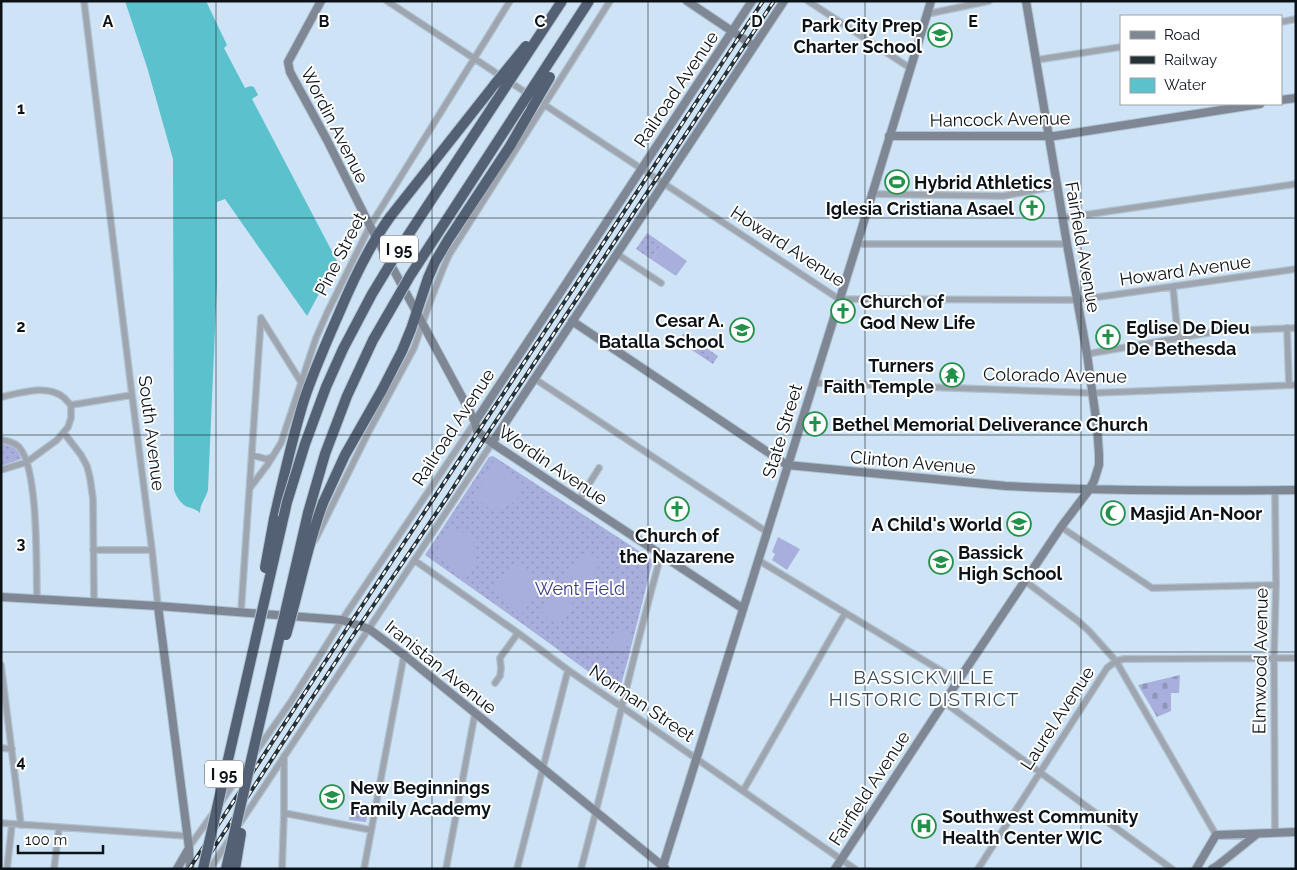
<svg xmlns="http://www.w3.org/2000/svg" width="1297" height="870" viewBox="0 0 1297 870" font-family="Raleway,sans-serif">
<defs>
<pattern id="grass-dots" width="8" height="8" patternUnits="userSpaceOnUse" patternTransform="scale(1.25)"><rect width="8" height="8" fill="#a8afdc"/><path d="M2 2h.1M6 6h.1" fill="none" stroke="#8f96bc" stroke-width="1.8" stroke-linecap="round"/></pattern>
<pattern id="cemetery-stones" width="16" height="16" patternUnits="userSpaceOnUse" patternTransform="scale(1.25)"><rect width="16" height="16" fill="#a8afdc"/><path d="M2 7V4a2 2 0 0 1 4 0v3zM10 15v-3a2 2 0 0 1 4 0v3z" fill="#8f96bc"/></pattern>
</defs>
<rect width="100%" height="100%" fill="#cee4f6"/>
<path fill="url(#grass-dots)" d="M647,233L663,244L652,260L636,249Z
M684,333L718,356L713,364L678,341Z
M1,442C11,443 21,449 21,459L1,466Z
M493,456L653,560L627,663L619,692L618,693L524,625L425,555L489,457Z
M352,805L369,808L366,822L349,820Z"/>
<path fill="url(#cemetery-stones)" d="M1180,675L1179,693H1171V711L1157,717L1138,685Z"/>
<path fill="#a8afdc" d="M663,244L687,261L676,276L652,260Z
M492,462L523,484L517,500L504,508L491,510L475,497Z
M450,529L462,531L473,541L474,564L465,575L434,555Z
M778,537L800,549L787,570L772,560L775,554L772,552Z
M586,550L602,561L557,625L541,614Z
M519,566L532,573L541,581L522,615L492,591C499,575 503,572 519,566Z
M623,627L633,635L618,656L607,649Z"/>
<path fill="#5bc2cd" d="M125,1H206L227,45L224,48L245,88L250,86L254,87L258,95L252,99L337,261L307,316L225,199L217,202V284L208,490C206,498 200,504 200,513C196,509 193,509 188,507C181,505 176,496 174,490L173,159L147,67Z"/>
<g fill="none" stroke-linecap="round" stroke-linejoin="round">
<g stroke="#afc2d2" stroke-width="8">
<path id="street" d="M84,1L132,395L152,550L158,606
M387,1L839,299L1077,300L1296,269
M808,1L910,68
M927,14L989,1
M1281,22L1296,19
M1036,60L1121,47
M871,194L1003,196L1057,186
M1063,218L1296,184
M857,244H1067
M617,254L661,283
M1173,287L1178,338
M261,318L301,382
M1287,328L1289,385
M1087,354L1219,331L1296,328
M535,379L767,532
M813,383L1093,393L1296,385
M1,397C20,393 47,384 63,397C66,399 68,403 71,405
M71,405L132,395
M64,433L81,455L87,466L90,478L93,499L94,603
M1,440C8,441 14,442 19,447C39,469 36,567 37,599
M252,455L266,459L272,457
M1,470L27,462L57,440L68,427L71,418V405
M250,488L268,464L281,443L316,338L327,313L370,226L510,1
M579,500L599,468
M1061,527L1152,588L1276,585
M315,540L368,433L414,348L430,302L442,271L449,255L610,1
M93,550H152
M414,560L518,633L568,670L622,707L855,869
M758,560L958,681
M1025,581L1078,621L1089,631L1116,661L1216,835
M241,612L261,318
M1,665L21,825
M495,683L500,676L501,668L500,658L518,633
M944,702L1172,869
M1,748L12,749
M255,753L290,703L342,620L475,422
M743,791L845,613
M221,802L248,763
M284,813L371,830
M1,823L187,836
M240,823L492,443
M1275,832L1274,658L1276,585L1275,490
M189,847L214,812
M7,869L12,824
M54,869L59,828
M210,869L231,837
M282,869L284,813V756
M364,869L404,655
M446,869L475,713
M517,869L568,670
M581,869C609,764 632,659 661,555
M978,869L1107,668L1116,661L1124,659L1296,658"/>
</g>
<g stroke="#afc2d2" stroke-width="10">
<path id="secondary" d="M321,1L288,62L290,72L327,140L370,226L468,408L475,422L477,431L492,443L742,608
M687,1L754,46
M1281,100L1296,98
M889,136H1055L1260,104
M572,321L787,465L1006,486C1102,491 1199,491 1296,490
M475,422L752,1
M492,443L784,1
M1,597L158,606L342,620L369,629L404,655L665,868
M158,606L189,848L190,869
M177,869L189,848
M662,869L857,244L931,1
M835,869L958,681L1061,527L1089,490L1094,481L1099,465V454L1097,426L1087,354L1067,244L1026,1
M1196,869L1216,835L1296,832
M1212,869L1217,866L1257,834"/>
</g>
<g stroke="#afc2d2" stroke-width="12">
<path id="highway" d="M323,503L345,455L382,390L402,351L411,329L428,278L435,262L448,240L510,146L532,108
M274,519C283,479 292,439 304,400C314,370 327,341 340,311C354,278 369,246 390,217L495,84"/>
</g>
<use href="#street" stroke="#9fa5ae" stroke-width="5.5"/>
<use href="#secondary" stroke="#7f8795" stroke-width="8"/>
<use href="#highway" stroke="#546073" stroke-width="10"/>
<g stroke="#263037" stroke-width="4">
<path id="rail" d="M189,869L348,627L575,286L763,1
M200,869L356,631L448,496L490,430L774,1"/>
</g>
<use href="#rail" stroke="#fff" stroke-width="2" stroke-dasharray="5.5" stroke-linecap="butt"/>
<g stroke="#afc2d2" stroke-width="12" stroke-linecap="butt">
<path id="highway-bridge" d="M495,84L526,46
M532,108L550,77
M265,568L274,519
M286,635C299,591 307,546 323,503
M203,869L287,502L305,444L326,387L343,349L372,294L403,243L562,1
M226,869L308,513L325,454L347,396L373,340L410,276L589,1
M235,869L241,833"/>
</g>
<use href="#highway-bridge" stroke="#546073" stroke-width="10"/>
</g>
<path fill="none" stroke="#0b1218" stroke-width="1" stroke-opacity="0.55" d="M216,1V869M432,1V869M648,1V869M865,1V869M1081,1V869M1,218H1296M1,435H1296M1,652H1296"/>
<defs>
<g id="school-ring" transform="scale(1.25)"><circle r="9.5" fill="#fff" stroke="#24914a" stroke-width="1.5"/><path d="M0-5L7-2L0 1L-7-2ZM-4 1L0 2.5L4 1V4Q0 6-4 4Z" fill="#24914a"/></g>
<g id="stadium-ring" transform="scale(1.25)"><circle r="9.5" fill="#fff" stroke="#24914a" stroke-width="1.5"/><path d="M0-5a6.5 5 0 1 0 0 10a6.5 5 0 1 0 0-10ZM-3.5-1.8h7v3.6h-7Z" fill="#24914a"/></g>
<g id="church-ring" transform="scale(1.25)"><circle r="9.5" fill="#fff" stroke="#24914a" stroke-width="1.5"/><path d="M-1.2-6h2.4v3.5h3.3v2.4h-3.3V6h-2.4V-.1h-3.3v-2.4h3.3Z" fill="#24914a"/></g>
<g id="temple-ring" transform="scale(1.25)"><circle r="9.5" fill="#fff" stroke="#24914a" stroke-width="1.5"/><path d="M0-6L5-2H3V0L6.5 2.5H4V6H1.5V3h-3V6H-4V2.5H-6.5L-3 0V-2H-5Z" fill="#24914a"/></g>
<g id="mosque-ring" transform="scale(1.25)"><circle r="9.5" fill="#fff" stroke="#24914a" stroke-width="1.5"/><path d="M3.5-4.9A6 6 0 1 0 3.5 4.9A5 5 0 1 1 3.5-4.9Z" fill="#24914a"/></g>
<g id="hospital-ring" transform="scale(1.25)"><circle r="9.5" fill="#fff" stroke="#24914a" stroke-width="1.5"/><path d="M-5-5h3v3.5h4V-5h3V5h-3V1.5h-4V5h-3Z" fill="#24914a"/></g>
</defs>
<g fill-rule="evenodd">
<use href="#school-ring" x="940" y="35"/>
<use href="#stadium-ring" x="897" y="182"/>
<use href="#church-ring" x="1032" y="208"/>
<use href="#church-ring" x="843" y="311"/>
<use href="#school-ring" x="742" y="330"/>
<use href="#church-ring" x="1108" y="337"/>
<use href="#temple-ring" x="952" y="375"/>
<use href="#church-ring" x="815" y="424"/>
<use href="#church-ring" x="677" y="509"/>
<use href="#mosque-ring" x="1113" y="513"/>
<use href="#school-ring" x="1019" y="524"/>
<use href="#school-ring" x="941" y="562"/>
<use href="#school-ring" x="332" y="797"/>
<use href="#hospital-ring" x="924" y="826"/>
</g>
<g text-anchor="middle" dominant-baseline="central" stroke-width="4" stroke-linejoin="round" paint-order="stroke">
<g fill="#fff" stroke="#54595d" stroke-width="1">
<rect x="380" y="235.5" width="38" height="27" rx="4"/>
<rect x="205" y="760.5" width="38" height="27" rx="4"/>
</g>
<g font-size="16" font-weight="bold" fill="#0b1218">
<text x="399" y="249">I 95</text>
<text x="224" y="774">I 95</text>
</g>
<g font-size="18" font-weight="bold" fill="#0b1218" stroke="#fff" text-anchor="start">
<text x="922" y="25" text-anchor="end">Park City Prep<tspan x="922" dy="21">Charter School</tspan></text>
<text x="914" y="182">Hybrid Athletics</text>
<text x="1014" y="208" text-anchor="end">Iglesia Cristiana Asael</text>
<text x="860" y="301">Church of<tspan x="860" dy="21">God New Life</tspan></text>
<text x="724" y="320" text-anchor="end">Cesar A.<tspan x="724" dy="21">Batalla School</tspan></text>
<text x="1126" y="327">Eglise De Dieu<tspan x="1126" dy="21">De Bethesda</tspan></text>
<text x="934" y="365" text-anchor="end">Turners<tspan x="934" dy="21">Faith Temple</tspan></text>
<text x="832" y="424">Bethel Memorial Deliverance Church</text>
<text x="1130" y="513">Masjid An-Noor</text>
<text x="1002" y="524" text-anchor="end">A Child's World</text>
<text x="677" y="535" text-anchor="middle">Church of<tspan x="677" dy="21">the Nazarene</tspan></text>
<text x="958" y="552">Bassick<tspan x="958" dy="21">High School</tspan></text>
<text x="350" y="787">New Beginnings<tspan x="350" dy="21">Family Academy</tspan></text>
<text x="942" y="816">Southwest Community<tspan x="942" dy="21">Health Center WIC</tspan></text>
</g>
<g font-size="18" fill="#0b1218" stroke="#fff">
<text transform="translate(676 89) rotate(-56)">Railroad Avenue</text>
<text transform="translate(1000 119) rotate(-1)">Hancock Avenue</text>
<text transform="translate(335 125) rotate(63)">Wordin Avenue</text>
<text transform="translate(788 246) rotate(33)">Howard Avenue</text>
<text transform="translate(1083 247) rotate(80)">Fairfield Avenue</text>
<text transform="translate(340 254) rotate(-63)">Pine Street</text>
<text transform="translate(1185 270) rotate(-8)">Howard Avenue</text>
<text transform="translate(1055 375) rotate(1)">Colorado Avenue</text>
<text transform="translate(453 427) rotate(-57)">Railroad Avenue</text>
<text transform="translate(782 431) rotate(-73)">State Street</text>
<text transform="translate(152 433) rotate(83)">South Avenue</text>
<text transform="translate(913 462) rotate(5)">Clinton Avenue</text>
<text transform="translate(553 465) rotate(34)">Wordin Avenue</text>
<text transform="translate(1260 661) rotate(-89)">Elmwood Avenue</text>
<text transform="translate(441 667) rotate(39)">Iranistan Avenue</text>
<text transform="translate(642 703) rotate(34)">Norman Street</text>
<text transform="translate(1057 718) rotate(-57)">Laurel Avenue</text>
<text transform="translate(869 788) rotate(-57)">Fairfield Avenue</text>
</g>
<g font-size="18" fill="#3b3d8a" stroke="#fff">
<text x="580" y="588">Went Field</text>
</g>
<g font-size="19" letter-spacing="1" fill="#384b59" stroke="#fff">
<text x="924" y="677">BASSICKVILLE<tspan x="924" dy="22">HISTORIC DISTRICT</tspan></text>
</g>
</g>
<g font-size="16" text-anchor="middle" font-weight="bold" fill="#0b1218" stroke="#fff" stroke-width="4" stroke-linejoin="round" paint-order="stroke">
<text x="108" y="27">A</text>
<text x="324" y="27">B</text>
<text x="540" y="27">C</text>
<text x="757" y="27">D</text>
<text x="973" y="27">E</text>
<text x="21" y="114">1</text>
<text x="21" y="332">2</text>
<text x="21" y="549">3</text>
<text x="21" y="767">4</text>
</g>
<rect width="1297" height="870" fill="none" stroke="#0b1218" stroke-width="5"/>
<rect x="1120" y="15" width="162" height="90" fill="#ffffff" stroke="#9da0a3"/>
<rect x="1130" y="31" width="25" height="8" fill="#7f8795" stroke="#9da0a3"/>
<text x="1164" y="40" font-size="15" fill="#0b1218">Road</text>
<rect x="1130" y="56" width="25" height="8" fill="#263037" stroke="#9da0a3"/>
<text x="1164" y="65" font-size="15" fill="#0b1218">Railway</text>
<rect x="1130" y="78" width="25" height="15" fill="#5bc2cd" stroke="#9da0a3"/>
<text x="1164" y="90" font-size="15" fill="#0b1218">Water</text>
<path d="M18 845v8h85v-8" fill="none" stroke="#0b1218" stroke-width="2.5"/>
<text x="25" y="845" font-size="15" fill="#0b1218" stroke="#ffffff" stroke-width="4" paint-order="stroke">100 m</text>
</svg>
